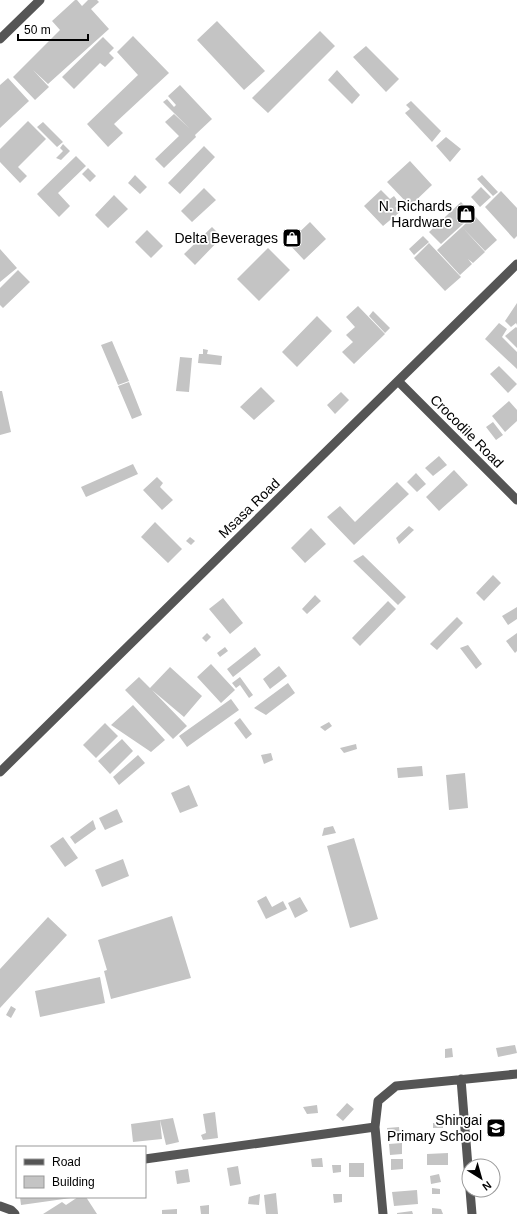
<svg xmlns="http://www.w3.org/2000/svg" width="517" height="1214" viewBox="0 0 517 1214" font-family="Helvetica,sans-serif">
<rect width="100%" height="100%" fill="#fff"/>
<path fill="#c4c4c4" d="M75,0H77L82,6L88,0H97L99,2L91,9L109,29L48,84L33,70L49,87L35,100L13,77L60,30L52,21Z
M217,21L265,71L244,90L197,40Z
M320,31L335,46L268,113L252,98Z
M133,36L169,73L114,124L123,133L108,147L87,124L138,75L117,52Z
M103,37L114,48L109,53L114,58L105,67L100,63L74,89L62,77Z
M366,46L399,79L386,92L353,57Z
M337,70L360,95L352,104L328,80Z
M8,78L29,101L0,128V85Z
M180,85L212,119L195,135L196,137L164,168L155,159L179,136L165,122L174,114L189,128L163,102L167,99L174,107L176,105L168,96Z
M411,101L441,131L432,142L405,113L410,109L406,105Z
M28,121L46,139L18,167L27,176L20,183L0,162V149Z
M43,122L63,142L57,147L37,127Z
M446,137L461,149L450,162L436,146Z
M63,144L70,151L61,160L56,158L63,151L60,148Z
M204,146L215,157L180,194L168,183Z
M76,156L86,166L58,193L70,206L59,217L37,194Z
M410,161L432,185L410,206L387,182Z
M88,168L96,176L90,182L82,174Z
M135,175L147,187L140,194L128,183Z
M482,175L498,192L493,196L477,179Z
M481,187L491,197L480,207L471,197Z
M204,188L216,200L192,222L181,211Z
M381,190L390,199L394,196L399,203L395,206L401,211L383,226L364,206Z
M501,191L517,208V236L514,239L485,207Z
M114,195L128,209L108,228L95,215Z
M461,202L473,215L441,244L429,232Z
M474,215L497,240L485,251L462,227Z
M310,222L326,239L304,260L288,243Z
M212,227L222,237L195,265L184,254Z
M462,227L485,252L473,263L468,259L472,264L460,275L437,250Z
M147,230L163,246L151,258L135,242Z
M423,236L429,242L414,255L409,249Z
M429,243L461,277L445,291L414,258Z
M268,248L290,270L259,301L237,279Z
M0,249L17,268L0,282Z
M18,270L30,282L3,308L0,305V288Z
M517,303V325L516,323L511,327L505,321Z
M358,306L385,334L354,364L342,352L353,342L346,335L355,327L346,317Z
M373,311L390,328L385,333L369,316Z
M317,316L332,331L297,367L282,352Z
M499,323L507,329L502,337L517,352V369L485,339Z
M516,327L517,328V348L505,336Z
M112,341L129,381L118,385L101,345Z
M203,349L208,350L207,354L222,356L221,365L198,363L199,354H203Z
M180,357L192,358L189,392L176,391Z
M499,366L517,384L508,393L490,374Z
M129,382L142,415L132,419L118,386Z
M261,387L275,401L254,420L240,407Z
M0,391H2L11,432L0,435Z
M341,392L349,400L335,414L327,405Z
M509,401L517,410V421L505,432L492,416Z
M493,422L503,435L496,440L486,427Z
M439,456L447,465L433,476L425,468Z
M133,464L138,474L86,497L81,487Z
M454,470L468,485L439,511L426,497Z
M416,473L426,484L417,492L407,482Z
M157,477L163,483L160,487L173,500L162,510L143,490Z
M397,482L409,494L354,545L327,517L340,506L355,522Z
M155,522L182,549L168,563L141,537Z
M409,526L414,530L399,544L396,538Z
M311,528L326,544L305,563L291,548Z
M190,537L195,541L191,545L186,541Z
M363,555L406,597L398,605L353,561Z
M493,575L501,583L484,601L476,593Z
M315,595L321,601L307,614L302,609Z
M223,598L243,623L230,634L209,609Z
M388,601L396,609L360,646L352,638Z
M517,607V619L508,625L502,616Z
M457,617L463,623L437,650L430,644Z
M207,633L211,637L206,642L202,638Z
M517,633V651L515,653L506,641Z
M468,645L482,664L476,669L460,648Z
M225,647L228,651L220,657L217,653Z
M255,647L261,655L233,677L227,669Z
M211,664L235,690L221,703L197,677Z
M279,666L287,676L270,689L263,679Z
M170,667L202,696L184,717L152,690L187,726L173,739L125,690L139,677L150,688Z
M240,677L253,695L249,698L240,685L236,688L232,683Z
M288,683L295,693L266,715L254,708Z
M231,699L239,710L187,747L179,736Z
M133,705L165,740L151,752L111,725Z
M240,718L252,734L246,739L234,723Z
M329,722L332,726L325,731L320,727Z
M105,723L118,736L96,758L83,745Z
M122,739L133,751L110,774L98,761Z
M356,744L357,749L344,753L340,748Z
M271,753L273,760L264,764L261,755Z
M138,755L145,763L119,785L113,777Z
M422,766L423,776L398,778L397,768Z
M465,773L468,808L449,810L446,775Z
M189,785L198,806L180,813L171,793Z
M117,809L123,822L105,830L99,818Z
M93,820L96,829L75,844L70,837Z
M333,826L336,833L322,836L324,828Z
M63,837L78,858L65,867L50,846Z
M354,838L378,919L350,928L327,846Z
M123,859L129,876L102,887L95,870Z
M266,896L272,907L283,901L287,909L266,919L257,901Z
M300,897L308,911L295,918L288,903Z
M172,916L191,978L111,999L104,971L107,970L98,940Z
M48,917L67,935L0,1008V969Z
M100,977L105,1003L40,1017L35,991Z
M11,1006L16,1009L11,1018L6,1015Z
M515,1045L517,1053L498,1057L496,1048Z
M452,1048L453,1057L445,1058V1049Z
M347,1103L354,1109L343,1121L336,1115Z
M317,1105L318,1113L307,1114L303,1107Z
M215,1112L218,1138L203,1140L201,1135L206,1133L203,1114Z
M173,1118L179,1142L166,1145L160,1120Z
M160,1120L162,1139L133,1142L131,1124Z
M433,1123H443V1128H433Z
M399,1127L400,1137L388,1138L387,1128Z
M402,1143V1154L390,1155L389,1144Z
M448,1153V1165H427V1154Z
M322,1158L323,1167H312L311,1159Z
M391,1159H403V1169L391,1170Z
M349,1163H364V1177H349Z
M332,1165H341V1172L333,1173Z
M238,1166L241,1184L230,1186L227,1168Z
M188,1169L190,1182L177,1184L175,1171Z
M439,1174L441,1182L431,1184L430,1176Z
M432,1188L440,1189V1194H432Z
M417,1190L418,1204L394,1206L392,1192Z
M276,1193L278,1214H266L264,1195Z
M260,1194L259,1205L248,1204L249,1197Z
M333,1194H342V1202L334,1203Z
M20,1197H71V1198L21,1205Z
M78,1197H86L97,1214H43L62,1202L66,1205Z
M209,1205V1214H201L200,1206Z
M432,1208L441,1209L443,1214H432Z
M177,1209V1214H162V1210Z
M412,1211L413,1214H397V1213Z"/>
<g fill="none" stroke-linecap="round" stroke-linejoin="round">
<path stroke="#555" stroke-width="9" d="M0,39L40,0
M398,381L517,500
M0,772L517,264
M461,1079L469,1179
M145,1159L375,1127
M470,1190L472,1214
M0,1206L11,1210L15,1214
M383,1214L375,1127L378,1101L396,1086L517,1074"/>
</g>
<defs>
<g id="shop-square" transform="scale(1)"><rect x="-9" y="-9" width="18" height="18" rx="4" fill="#000" stroke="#fff"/><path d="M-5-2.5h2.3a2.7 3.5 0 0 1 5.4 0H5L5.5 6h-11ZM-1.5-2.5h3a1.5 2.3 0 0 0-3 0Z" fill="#fff"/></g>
<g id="school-square" transform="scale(1)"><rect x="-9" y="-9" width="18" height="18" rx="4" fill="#000" stroke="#fff"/><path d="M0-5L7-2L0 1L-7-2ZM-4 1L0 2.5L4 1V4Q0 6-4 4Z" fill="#fff"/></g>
</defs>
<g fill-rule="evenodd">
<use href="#shop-square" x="466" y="214"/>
<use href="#shop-square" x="292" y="238"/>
<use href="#school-square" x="496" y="1128"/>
</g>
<g text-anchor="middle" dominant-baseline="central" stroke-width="3.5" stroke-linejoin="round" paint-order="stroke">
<g font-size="14" fill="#000" stroke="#fff" text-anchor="end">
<text x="452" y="206">N. Richards<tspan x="452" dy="16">Hardware</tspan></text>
<text x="278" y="238">Delta Beverages</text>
<text x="482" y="1120">Shingai<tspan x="482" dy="16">Primary School</tspan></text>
</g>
<g font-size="14" fill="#000" stroke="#fff">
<text transform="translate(467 431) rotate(45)">Crocodile Road</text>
<text transform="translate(249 508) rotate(-44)">Msasa Road</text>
</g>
</g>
<rect x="16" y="1146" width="130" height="52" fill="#ffffff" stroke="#999999"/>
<rect x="24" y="1159" width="20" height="6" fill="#555555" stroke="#999999"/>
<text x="52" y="1166" font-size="12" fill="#000000">Road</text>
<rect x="24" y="1176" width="20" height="12" fill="#c4c4c4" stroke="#999999"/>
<text x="52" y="1186" font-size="12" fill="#000000">Building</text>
<g transform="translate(481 1178) rotate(143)"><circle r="19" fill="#ffffff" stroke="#999999"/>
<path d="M0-3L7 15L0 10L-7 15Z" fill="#000000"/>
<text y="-6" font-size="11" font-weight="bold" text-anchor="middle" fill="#000000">N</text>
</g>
<path d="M18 34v6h70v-6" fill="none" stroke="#000000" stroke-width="2"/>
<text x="24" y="34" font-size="12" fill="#000000" stroke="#ffffff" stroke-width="3" paint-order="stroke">50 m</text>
</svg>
